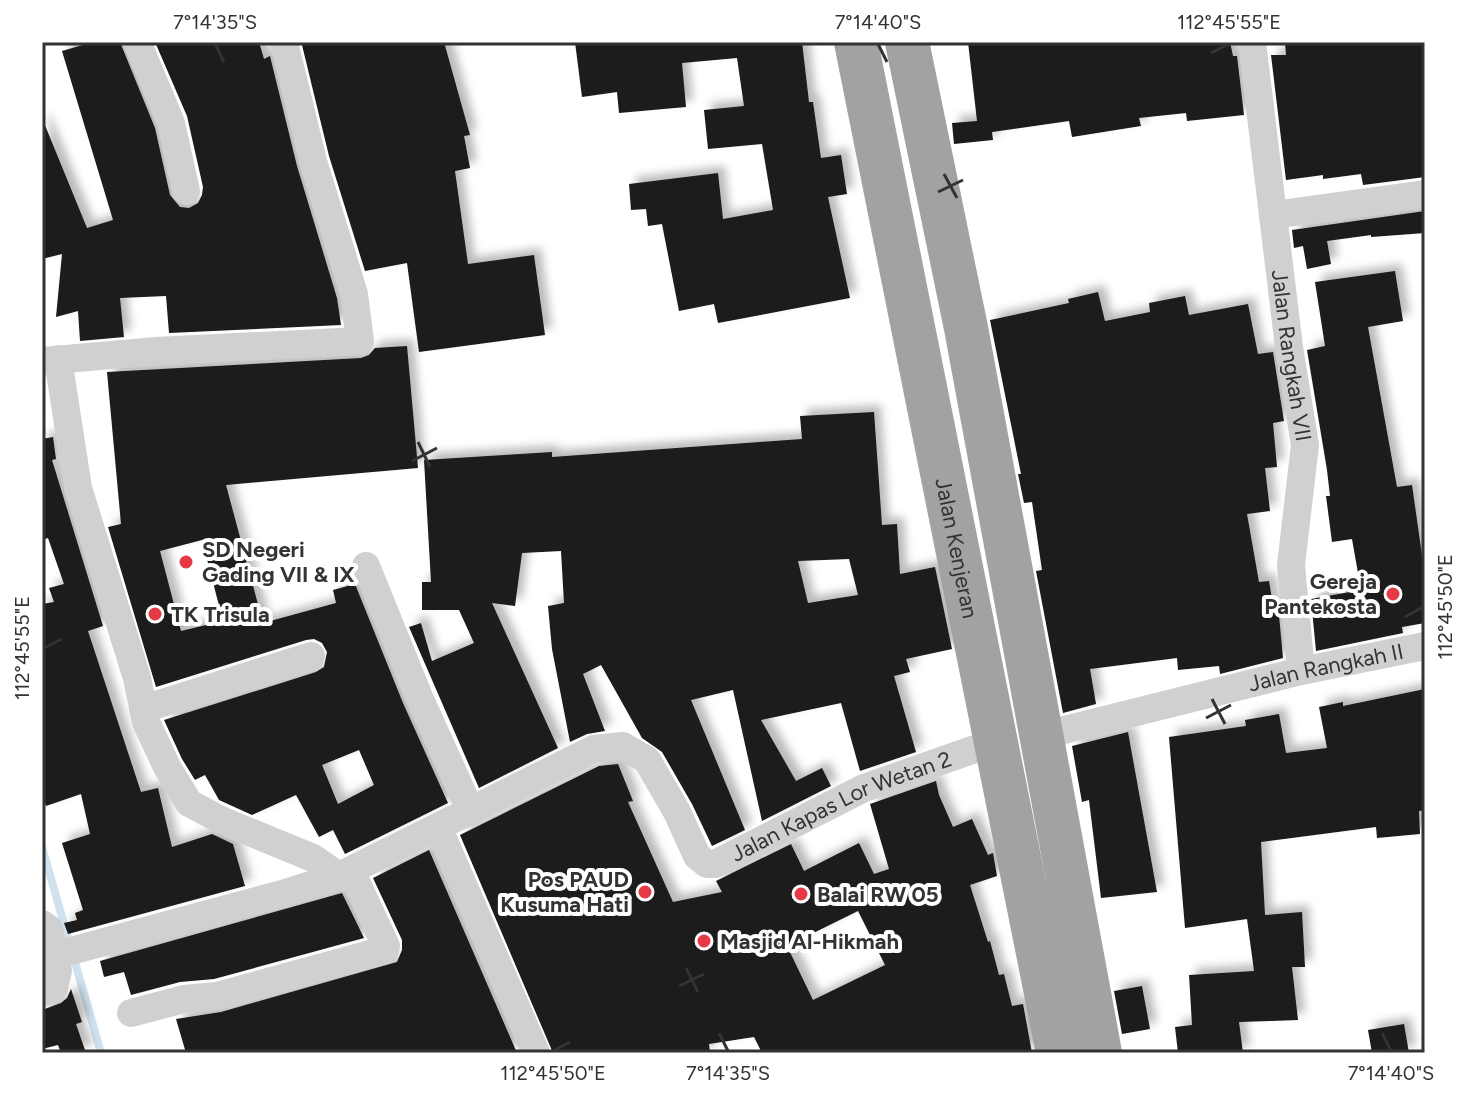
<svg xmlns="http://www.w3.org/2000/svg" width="1467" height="1095" viewBox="0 0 1467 1095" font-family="Figtree,sans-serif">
<defs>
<filter id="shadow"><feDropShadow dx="7" dy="-7" stdDeviation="4" flood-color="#0004"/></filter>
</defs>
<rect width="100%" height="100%" fill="#fff"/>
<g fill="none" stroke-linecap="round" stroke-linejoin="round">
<path stroke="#cfe2ee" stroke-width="8" d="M42,847L101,1053"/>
</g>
<path fill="#1a1a1a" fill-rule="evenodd" filter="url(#shadow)" d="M93,42H120L155,128L170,195L180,207L189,208L198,203L202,195L203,187L187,116L155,42H259L264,59L270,56L297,166L337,298L341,325L169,333L166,296L120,298L124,337L80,341L78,311L56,317L62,254L42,259V118L87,228L113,220L62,51Z
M312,42H444L470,135L464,136L470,168L455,171L468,264L534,255L545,335L419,352L407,263L365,271L329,156L302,45Z
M575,42H802L809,102H813L821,158L841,155L847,194L828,197L850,298L718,323L714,304L679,311L662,224L648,226L646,209L631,210L629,184L718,173L723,219L773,210L762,144L708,149L704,110L744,106L737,58L682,63L686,107L619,113L617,92L582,97Z
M968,42H1230L1233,56H1237L1244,115L1187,121L1186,113L1139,118L1141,126L1072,137L1069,121L992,132L993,140L954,144L952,123L977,121Z
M1285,42H1425V177L1363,185L1361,174L1323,179V175L1286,180L1271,55H1286Z
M1425,211V233L1371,237V235L1327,241L1331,264L1307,269L1303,246L1294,248L1292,230Z
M1395,271L1403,321L1368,327L1397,487L1412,485L1422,555L1425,554V623L1402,627L1403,633L1316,651L1311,599L1361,590L1352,539L1332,542L1326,496H1330L1327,470L1307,350L1325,346L1315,282Z
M1098,292L1105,321L1150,312L1149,303L1185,296L1189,315L1248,304L1258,354L1273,352L1284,421L1273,423L1277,467L1265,468L1270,511L1247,514L1259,582L1269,581L1273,605H1278L1283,658L1220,674L1219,666L1178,670L1177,658L1090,669L1096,704L1063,713L1036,571L1042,570L1032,502L1024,503L1018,474H1021L990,320L1069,303L1068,299Z
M407,346L418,468L226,485L263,623L336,603L333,590L355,584L403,703L448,803L345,854L333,830L319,837L296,795L252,815L219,800L205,775L195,780L182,759L164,720L316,672L324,667L327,652L322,643L314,639L306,640L156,687L108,527L121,524L107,372L361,358L369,355L375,348ZM202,540L223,621L181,631L160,551ZM359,750L374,785L338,804L322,765Z
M874,412L882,525L897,524L900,574L935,567L952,649L906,659L910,672L894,676L916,752L860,771L841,703L761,720L796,781L822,768L831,786L762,821L733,690L691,700L745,830L712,846L692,804L662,752L642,738L601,665L583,674L605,731L587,734L570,742L552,649L548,606L564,603L561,551L522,553L515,606L492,603L558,748L479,788L409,627L421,623L432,661L474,643L459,610H422V582H431L424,460L552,452V457L802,439L800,416ZM849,559L858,595L808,603L798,561Z
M53,437L56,459L52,460L103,626L88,631L141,792L158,788L172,847L212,834L233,844L245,886L68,934L64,923L77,920L75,913L83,910L62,843L90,834L81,794L46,806L42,795V604L54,602L49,588L64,584L48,538L42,540V439Z
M1425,689V810L1419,811L1420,834L1377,838L1376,827L1261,842L1265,915L1302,912L1305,967H1292L1298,1020L1239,1022L1243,1053H1178L1175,1027L1192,1025L1189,975L1254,971L1247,919L1185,928L1169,737L1246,726L1245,720L1279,714L1286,753L1327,748L1319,707L1343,702V706Z
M1128,732L1157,892L1101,898L1089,800L1082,802L1072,746Z
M618,764L633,801L628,802L673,902L722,892L716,881L791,844L804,871L859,843L874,874L889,869L870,804L936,781L939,795L953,827L972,819L988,855L993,853L997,876L970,885L988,942L990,941L999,975L1004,974L1012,1006L1023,1004L1032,1053H762L754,1037L709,1044L710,1053H553L460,835L599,766ZM858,911L885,965L813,1000L787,946Z
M429,850L517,1053H186L176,1019L221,1012L397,962L402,950V940L373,878Z
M342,893L364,938L214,979L180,982L131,995L124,972L104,977L100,961Z
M1142,986L1150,1029L1122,1034L1114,991Z
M71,989L82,1022L76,1024L86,1053H61L58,1045L42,1049V1010L61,1003L67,998Z
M1404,1024L1409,1053H1372L1368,1030Z"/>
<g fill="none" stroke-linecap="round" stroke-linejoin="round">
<g stroke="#d0d0d0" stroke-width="28">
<path d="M137,42L171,123L186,191"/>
<path id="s1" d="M1252,42L1289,347L1305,445L1291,565L1301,671"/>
<path d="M1273,215L1425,194"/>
<path d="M58,359L78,488L137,678L146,722L167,767L189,803L223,821L313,858L339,876"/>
<path d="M43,361L156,351L360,341L354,294L313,161L284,42"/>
<path d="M366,566L419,697L471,812"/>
<path d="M143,709L311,656"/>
<path id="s2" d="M1040,736L1301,671L1425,646"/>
<path d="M438,827L536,1053"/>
<path d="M42,924L49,929L58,971L54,988L42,993"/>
<path id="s3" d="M56,955L282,894L339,876L594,749L623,746L647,760L677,812L697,856L707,864H715L864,788L995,742"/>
<path d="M131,1013L184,999L217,996L385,950L386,946L351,871"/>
</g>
<g stroke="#a2a2a2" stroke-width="44">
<path id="s4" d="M856,42L1058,1053"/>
<path d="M907,42L966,328L1100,1053"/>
</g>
</g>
<path fill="none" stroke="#333" stroke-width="3" d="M215,44L224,62M878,44L887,62M1211,53L1229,44M944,174L957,198M938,192L963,180M418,442L430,467M412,461L437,448M1405,617L1423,607M44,648L62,639M1212,699L1225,724M1206,718L1231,705M686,968L698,992M679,986L704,974M719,1033L728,1051M1382,1033L1391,1051M553,1051L570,1042"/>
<g fill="#e63946" stroke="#fff" stroke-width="3">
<circle cx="186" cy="562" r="8"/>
<circle cx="1393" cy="594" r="8"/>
<circle cx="155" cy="614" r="8"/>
<circle cx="645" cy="892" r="8"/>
<circle cx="801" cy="894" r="8"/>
<circle cx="704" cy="941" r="8"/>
</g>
<g text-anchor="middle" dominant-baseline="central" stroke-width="8" stroke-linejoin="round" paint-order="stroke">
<g font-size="22" fill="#333" stroke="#fff">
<text stroke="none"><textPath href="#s1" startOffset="316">Jalan Rangkah VII</textPath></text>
<text stroke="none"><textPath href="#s4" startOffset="516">Jalan Kenjeran</textPath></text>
<text stroke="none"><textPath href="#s2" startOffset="294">Jalan Rangkah II</textPath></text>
<text stroke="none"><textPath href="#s3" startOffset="904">Jalan Kapas Lor Wetan 2</textPath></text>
</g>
<g font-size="22" font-weight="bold" fill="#333" stroke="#fff" text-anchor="start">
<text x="202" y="549">SD Negeri<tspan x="202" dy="25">Gading VII &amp; IX</tspan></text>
<text x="1377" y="581" text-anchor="end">Gereja<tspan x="1377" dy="25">Pantekosta</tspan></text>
<text x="171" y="614">TK Trisula</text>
<text x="629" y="879" text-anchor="end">Pos PAUD<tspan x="629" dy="25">Kusuma Hati</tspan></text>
<text x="817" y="894">Balai RW 05</text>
<text x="720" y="941">Masjid Al-Hikmah</text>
</g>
</g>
<rect width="1467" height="1095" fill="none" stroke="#ffffff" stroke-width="88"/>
<rect x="44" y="44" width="1379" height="1007" fill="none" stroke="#333" stroke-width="3"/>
<g font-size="20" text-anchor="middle" fill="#333">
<text x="215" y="29">7°14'35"S</text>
<text x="878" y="29">7°14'40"S</text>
<text x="1229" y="29">112°45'55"E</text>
<text transform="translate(1445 607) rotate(-90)" y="7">112°45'50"E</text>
<text transform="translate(22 648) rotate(-90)" y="7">112°45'55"E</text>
<text x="553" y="1080">112°45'50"E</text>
<text x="728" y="1080">7°14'35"S</text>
<text x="1391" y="1080">7°14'40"S</text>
</g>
</svg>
